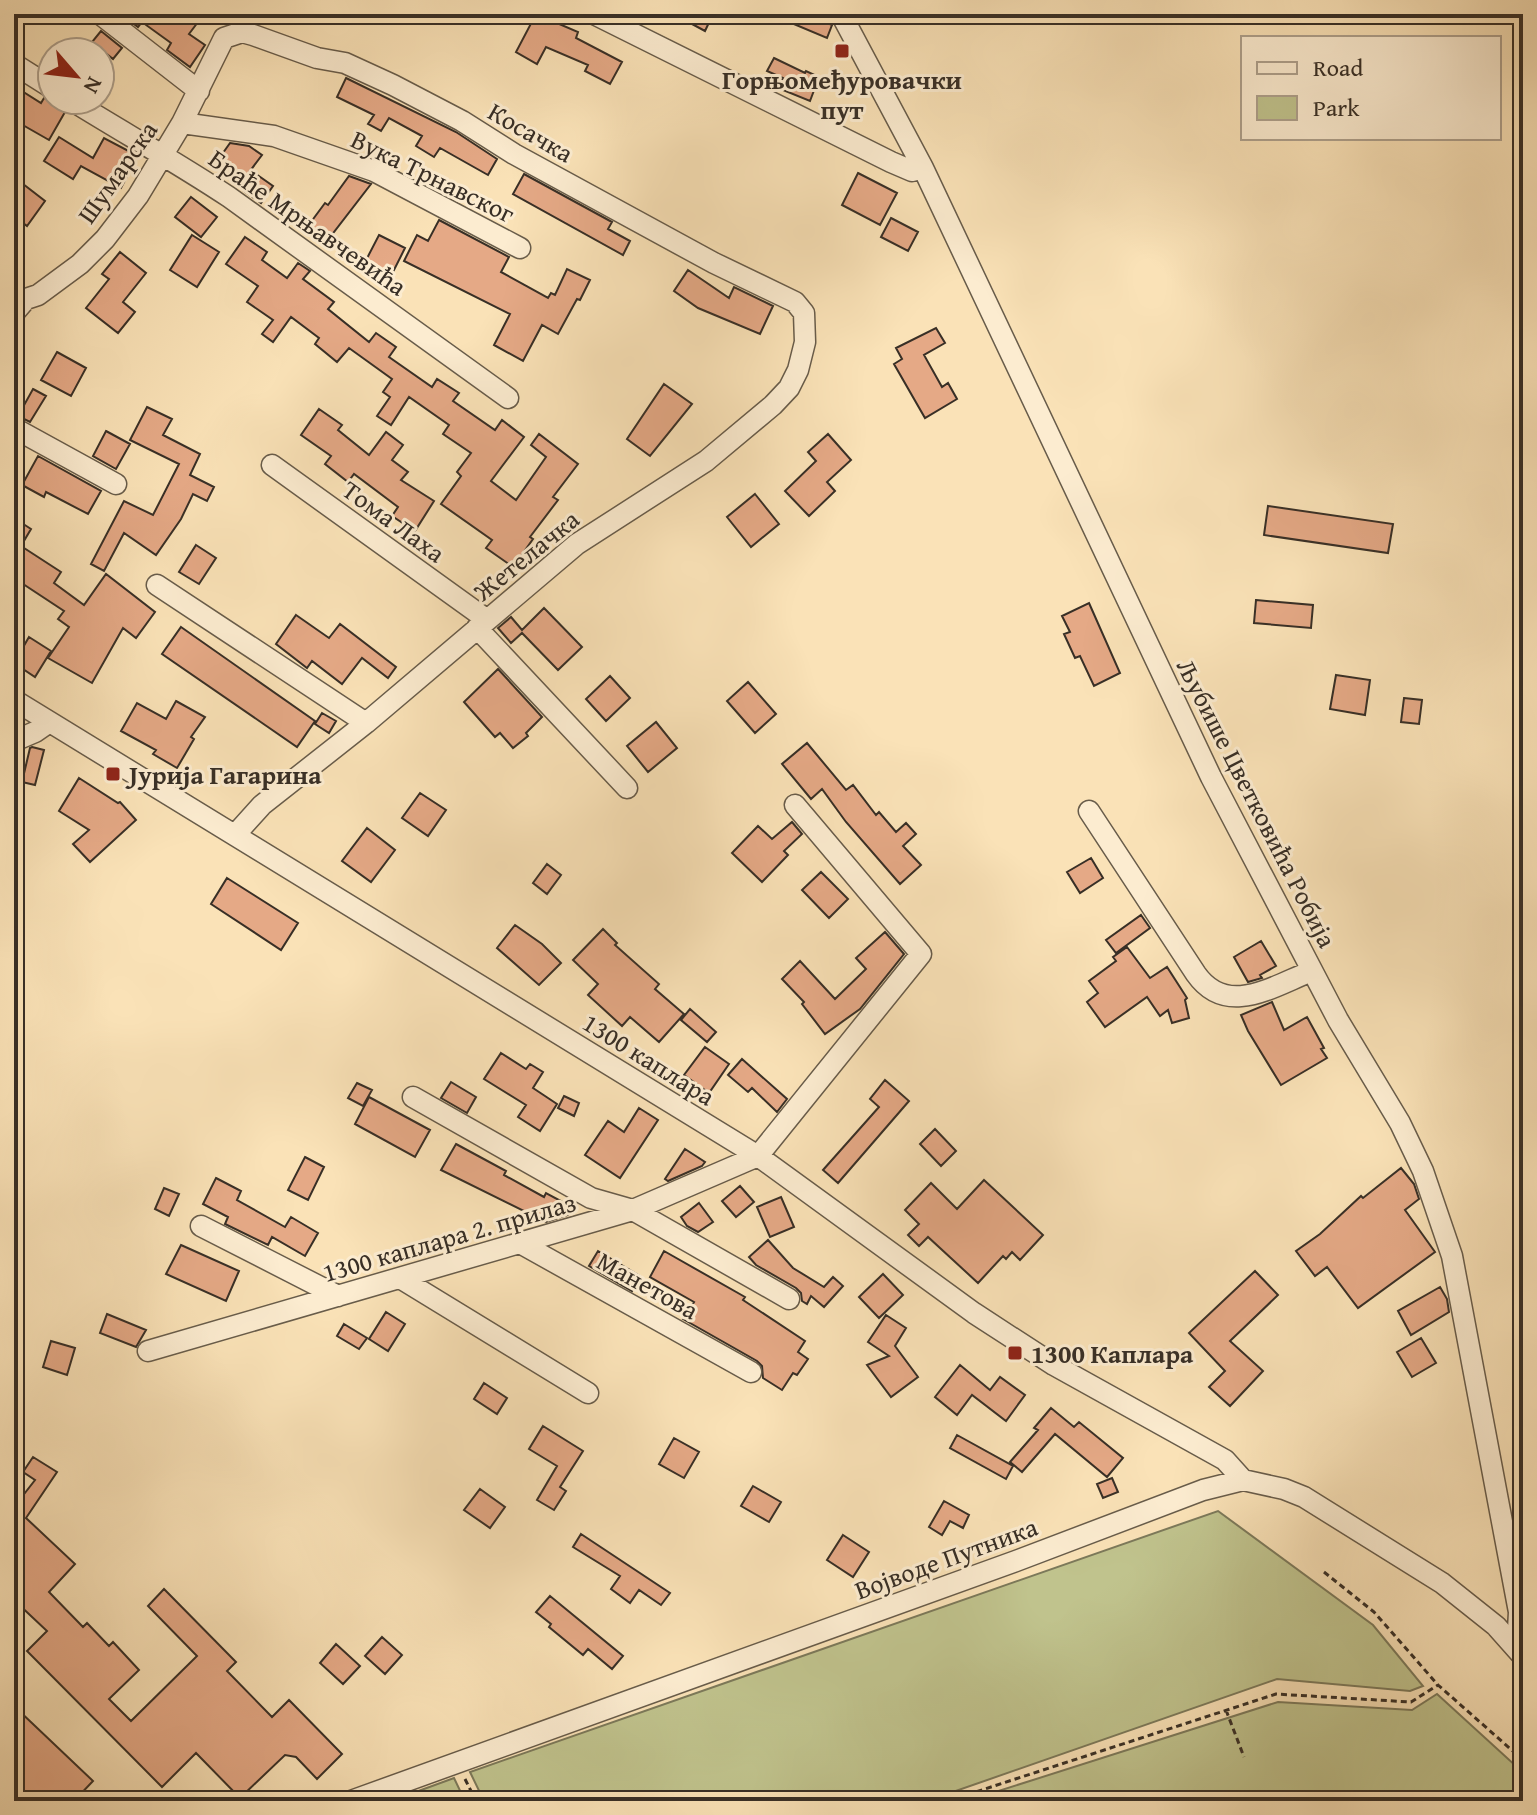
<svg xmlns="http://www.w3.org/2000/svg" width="1537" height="1815" viewBox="0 0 1537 1815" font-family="'Gentium Book Plus',serif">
<rect width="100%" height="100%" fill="#fae2b7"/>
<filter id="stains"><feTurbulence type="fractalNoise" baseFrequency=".0025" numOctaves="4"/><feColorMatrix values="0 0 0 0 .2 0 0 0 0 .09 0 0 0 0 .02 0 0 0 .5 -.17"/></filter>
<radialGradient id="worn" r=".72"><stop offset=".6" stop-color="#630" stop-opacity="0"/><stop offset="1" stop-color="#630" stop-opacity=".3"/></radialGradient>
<path fill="#c0c38d" stroke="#7c795a" stroke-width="2" d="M1218,1511L1373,1625L1423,1686L1410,1691L1277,1679L927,1801H484L470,1772Z
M1437,1694L1517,1767L1523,1785V1801H967L1278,1702L1412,1710Z
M454,1778L465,1801H391Z"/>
<path fill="#e5a986" stroke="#382f26" stroke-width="2" d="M121,14H204L189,34L205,45L190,67L167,50L171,43L142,22L138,27Z
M536,14L578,32L576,38L622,62L610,84L585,71L588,65L546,47L537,64L516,52Z
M697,14H713L705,31L692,24Z
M770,14H808L832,25L827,38Z
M101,31L122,48L113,59L92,42Z
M774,58L805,73L806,71L819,77L810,101L778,88L783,78L767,71Z
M346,78L456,132L497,159L488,175L440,148L434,157L416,146L422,136L389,118L381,131L368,124L374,115L337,97Z
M14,86L41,103L44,98L58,100L65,112L49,140L14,120Z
M59,137L93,158L104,138L138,156L121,188L81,166L73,179L44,161Z
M230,143L249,146L262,155L244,179L218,160Z
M858,173L897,193L880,225L842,205Z
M256,174L273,186L261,203L244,191Z
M524,174L612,222L608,229L630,241L623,255L513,194Z
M349,176L371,184L327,241L308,226L325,203L328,205Z
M14,177L45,201L27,226L14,216Z
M191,197L217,217L201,237L175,217Z
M891,218L918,232L908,251L881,237Z
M439,220L509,257L501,272L548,298L551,293L555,295L567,269L590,280L580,300L577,299L558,334L542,325L523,361L494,345L510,314L404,261L417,235L428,241Z
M192,235L219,252L197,287L170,270Z
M379,235L405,248L388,282L362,268Z
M245,237L267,252L262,260L287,278L298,263L310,271L303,279L334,302L328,309L369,342L376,333L396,347L389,357L432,387L437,379L459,393L453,401L495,430L502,420L524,437L491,481L516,500L546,457L531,445L539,434L578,464L553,497L558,500L530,537L533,539L513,567L486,548L492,540L441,504L461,476L457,472L471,453L443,434L449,425L409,397L391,425L377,416L390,397L383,392L392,379L349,348L337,362L315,344L319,338L291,317L273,342L262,334L273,320L247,302L258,286L226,264Z
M120,252L146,273L123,302L135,312L118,333L86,308L109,279L102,274Z
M688,270L729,298L734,287L773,306L760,334L698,308L674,291Z
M936,328L945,343L924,355L942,387L948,383L957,399L925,418L894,364L902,359L896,348Z
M57,352L86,368L71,396L41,380Z
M664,384L692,404L650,456L627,439Z
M33,389L46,396L30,422L18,416Z
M147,407L172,419L163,435L200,454L190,475L214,487L207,501L193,494L181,519L156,555L124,533L104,571L91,564L124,501L153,515L179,464L130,440Z
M319,409L342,425L338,430L369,455L386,432L403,445L392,460L408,472L401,480L434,501L415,531L392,516L398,507L354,474L348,482L325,464L331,456L301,435Z
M106,431L130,444L116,469L93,456Z
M828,434L851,460L827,482L835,491L809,516L785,491L816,461L808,452Z
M38,456L101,491L88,514L46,492L44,497L22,485Z
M755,494L779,524L751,547L727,517Z
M1268,506L1393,524L1388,553L1264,535Z
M14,518L31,529L21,546L61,572L54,583L84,605L106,574L155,612L136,638L123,628L92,683L48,658L69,627L58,619L64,611L14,578Z
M196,545L216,558L199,584L179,572Z
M1256,600L1313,605L1311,628L1254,623Z
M1089,603L1120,673L1094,686L1080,656L1075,658L1064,634L1070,632L1062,616Z
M544,608L582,647L558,670L522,633L511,643L498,628L511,617L522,630Z
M296,615L329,638L340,624L396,667L388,678L362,658L342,684L312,661L307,668L276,644Z
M181,627L315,721L297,747L162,654Z
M29,637L51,651L35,677L14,663Z
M498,669L542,717L526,733L528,736L513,748L500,733L495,737L464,702Z
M1336,675L1370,680L1365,715L1330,709Z
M610,676L630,698L606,721L586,699Z
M748,682L776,714L755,733L727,701Z
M1404,698L1422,700L1419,724L1401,722Z
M176,701L205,717L191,737L194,739L177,768L153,754L156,750L121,731L137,703L166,719Z
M322,713L336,721L329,733L315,724Z
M656,722L677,748L648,772L627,746Z
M807,743L846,790L853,785L876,815L879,812L896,832L906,823L916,834L903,846L921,865L900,884L846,822L822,789L811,799L782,764Z
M32,747L44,750L35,785L22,782L30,748Z
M79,778L118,803L120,802L136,820L90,862L73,844L89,830L59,811Z
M420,793L446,810L428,836L402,818Z
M792,822L802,834L784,851L788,855L762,882L732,853L758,826L772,839Z
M367,828L395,850L371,882L342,861Z
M1091,858L1103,878L1080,893L1067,872Z
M547,864L561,875L547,894L533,883Z
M821,872L848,899L829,918L802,890Z
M227,878L298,923L281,950L211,904Z
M1141,915L1150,928L1116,953L1106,940Z
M515,925L542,944L561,963L539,985L497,948Z
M603,929L617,943L615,945L659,984L655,989L684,1014L659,1042L630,1017L622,1026L588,995L598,984L573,960Z
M885,932L904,954L860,1009L825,1034L802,1004L804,1002L782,979L800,961L835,999L866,969L856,958Z
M1261,941L1276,966L1260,975L1262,978L1248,982L1234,957Z
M1127,947L1150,978L1167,967L1187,998L1185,1000L1189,1018L1172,1023L1168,1010L1160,1016L1147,997L1105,1027L1087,1002L1098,993L1089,981L1116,961L1113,957Z
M1272,1002L1284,1030L1307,1017L1324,1048L1321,1049L1327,1058L1281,1085L1248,1031L1241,1015Z
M690,1009L716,1032L707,1042L681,1020Z
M705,1047L729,1064L709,1093L684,1075Z
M501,1053L526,1069L530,1064L543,1072L533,1088L557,1104L540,1131L518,1117L526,1105L484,1079Z
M742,1059L787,1099L777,1112L752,1088L748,1092L728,1075Z
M885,1080L909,1101L838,1183L823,1170L879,1107L870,1099Z
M451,1082L476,1097L467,1113L441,1098Z
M357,1083L372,1090L363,1106L348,1098Z
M564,1096L579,1103L574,1116L558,1108Z
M369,1097L430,1130L415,1157L355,1124Z
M639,1108L658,1120L620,1178L585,1155L608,1121L624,1132Z
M935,1129L956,1151L941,1166L920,1144Z
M456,1144L506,1171L504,1175L544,1197L546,1193L572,1207L568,1215L546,1222L441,1170Z
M685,1149L705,1162L702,1166L668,1181L665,1179Z
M305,1157L324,1167L308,1200L288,1190Z
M1401,1168L1414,1184L1419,1199L1405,1210L1435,1252L1358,1308L1327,1267L1315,1276L1296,1251L1320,1234L1361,1196L1363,1198Z
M216,1178L241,1191L237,1200L285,1227L291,1217L318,1233L305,1256L272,1237L268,1245L225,1224L228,1217L203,1204Z
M984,1180L1043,1235L1020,1260L1012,1252L1006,1259L1003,1256L978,1283L928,1237L919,1246L908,1235L919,1224L905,1210L931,1183L957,1209Z
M740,1186L754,1202L736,1217L722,1201Z
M164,1188L179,1194L169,1216L155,1209Z
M781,1197L794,1227L770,1237L757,1207Z
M699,1203L713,1222L698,1232L687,1226L681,1217Z
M768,1240L793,1268L824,1287L833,1277L843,1286L824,1307L811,1296L807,1304L802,1301L801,1293L796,1288L756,1265L749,1257Z
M181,1245L239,1271L226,1301L166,1274Z
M598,1251L640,1276L632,1291L589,1266Z
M664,1251L745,1297L743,1300L805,1341L798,1352L808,1359L797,1375L793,1373L782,1390L763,1378L762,1366L757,1361L683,1319L694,1302L650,1277Z
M1255,1271L1278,1295L1230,1341L1263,1371L1230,1406L1209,1387L1225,1371L1189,1333Z
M883,1274L903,1295L879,1318L859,1297Z
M1440,1287L1447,1299L1449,1312L1411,1335L1398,1311Z
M386,1312L405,1324L388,1351L369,1339Z
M107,1314L146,1330L136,1347L100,1333Z
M886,1315L906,1328L895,1346L918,1377L891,1397L867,1365L889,1356L868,1342Z
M344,1324L367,1338L359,1349L337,1336Z
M1421,1338L1436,1363L1412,1377L1397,1352Z
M51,1341L75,1348L67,1375L43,1367Z
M960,1365L990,1390L1000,1377L1025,1395L1006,1421L972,1395L957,1415L935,1397Z
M484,1383L507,1398L497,1414L474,1399Z
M1051,1408L1074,1427L1079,1422L1123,1458L1107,1477L1055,1434L1022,1472L1010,1462L1038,1430L1034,1428Z
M543,1426L583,1451L560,1487L566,1491L554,1510L537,1500L557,1466L529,1449Z
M957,1435L1013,1466L1006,1479L950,1448Z
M674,1438L699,1452L684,1478L659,1464Z
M33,1457L57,1472L26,1518L75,1564L49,1592L83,1627L87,1623L109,1646L113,1642L139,1670L109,1699L131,1721L197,1656L148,1606L164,1589L236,1662L227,1671L272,1717L289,1700L342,1754L317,1779L296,1757L285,1755L240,1798L196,1753L162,1787L27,1651L47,1631L14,1600V1507L35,1480L23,1472Z
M1112,1478L1118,1492L1103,1498L1097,1484Z
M753,1486L781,1502L769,1522L741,1506Z
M480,1489L505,1507L490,1528L464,1510Z
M944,1501L969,1515L963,1528L950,1521L942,1535L929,1527Z
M581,1534L670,1593L661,1605L639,1590L630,1603L611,1589L620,1576L573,1547Z
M843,1535L869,1552L853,1577L827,1560Z
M550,1596L623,1656L612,1669L588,1649L583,1655L549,1627L551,1624L536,1612Z
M382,1637L402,1655L385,1674L365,1656Z
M336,1644L360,1666L343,1684L320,1663Z
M14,1706L93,1781L74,1801H21L14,1794Z"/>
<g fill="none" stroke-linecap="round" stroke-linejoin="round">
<g stroke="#685c4a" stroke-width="23">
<path id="minor" d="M100,14L199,91
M594,14L891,162L912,171L923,168
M841,14L923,168L1211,777L1338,1020L1400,1123L1423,1171L1452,1256L1519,1612L1517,1648
M14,64L52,88
M71,100C124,133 178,163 229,197L508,398
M182,123L274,136L374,171L520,248
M14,313L26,299L38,295L80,264L105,239L138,196L182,123L224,38L242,32L253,35L317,58L345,63L393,85L462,121L514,154L714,263L795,302L804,313L805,342L798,370L789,388L773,405L706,461L577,544L366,723L262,805L235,835
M14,428L116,484
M272,465L486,619
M157,585L366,723
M477,628L627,788
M14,700L758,1156L974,1313L1054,1365L1225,1460L1243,1480
M14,741L35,732L48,723
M1089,811L1196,974C1227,1018 1273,986 1312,971
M413,1097L591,1198L633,1210L789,1299
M201,1226L338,1296
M520,1243L751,1372
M400,1278L588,1393
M148,1351L633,1210L758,1156L921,954L795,805
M351,1801L1016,1561L1203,1490L1243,1480L1284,1489L1304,1497L1442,1583L1496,1626L1520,1653"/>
</g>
<path stroke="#382f26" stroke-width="3" stroke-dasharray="6 4" stroke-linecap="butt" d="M1324,1572L1374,1612L1438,1685L1523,1760
M1226,1710L1244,1757
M465,1779L476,1801
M948,1801L1276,1694L1411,1702L1438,1685"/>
<use href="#minor" stroke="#fcecd0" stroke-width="20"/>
</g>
<g fill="#8f2418" stroke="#fcecd0" stroke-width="3">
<rect x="834" y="43" width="16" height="16" rx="4"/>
<rect x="105" y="766" width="16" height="16" rx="4"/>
<rect x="1007" y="1345" width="16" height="16" rx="4"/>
</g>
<g text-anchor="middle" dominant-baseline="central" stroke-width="6" stroke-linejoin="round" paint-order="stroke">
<g font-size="26" font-weight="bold" fill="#382f26" stroke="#fcecd0" text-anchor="start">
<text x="842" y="79" text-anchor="middle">Горњомеђуровачки<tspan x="842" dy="30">пут</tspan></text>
<text x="129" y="774">Јурија Гагарина</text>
<text x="1031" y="1353">1300 Каплара</text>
</g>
<g font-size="26" fill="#382f26" stroke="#fcecd0">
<text transform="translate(531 132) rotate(30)">Косачка</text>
<text transform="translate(117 172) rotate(-55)">Шумарска</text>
<text transform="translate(433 176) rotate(26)">Вука Трнавског</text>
<text transform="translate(308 222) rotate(35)">Браће Мрњавчевића</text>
<text transform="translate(394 521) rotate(36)">Тома Лаха</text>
<text transform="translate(526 555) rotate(-39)">Жетелачка</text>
<text transform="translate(1257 803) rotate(63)">Љубише Цветковића Робија</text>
<text transform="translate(649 1059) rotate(32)">1300 каплара</text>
<text transform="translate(449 1237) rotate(-16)">1300 каплара 2. прилаз</text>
<text transform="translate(648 1285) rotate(29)">Манетова</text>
<text transform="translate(946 1558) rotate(-20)">Војводе Путника</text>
</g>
</g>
<rect width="1537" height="1815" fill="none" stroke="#fae2b7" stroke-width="48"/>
<rect x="16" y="16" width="1505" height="1783" fill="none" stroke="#382f26" stroke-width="4"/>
<rect x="24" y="24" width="1489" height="1767" fill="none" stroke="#382f26" stroke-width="2"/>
<rect x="1241" y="36" width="260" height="104" fill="#fcecd0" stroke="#aea08c" stroke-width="2"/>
<rect x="1257" y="62" width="40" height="12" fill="#fcecd0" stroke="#aea08c" stroke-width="2"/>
<text x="1313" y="76" font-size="24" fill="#382f26">Road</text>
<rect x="1257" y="96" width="40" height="24" fill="#c0c38d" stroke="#aea08c" stroke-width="2"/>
<text x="1313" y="116" font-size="24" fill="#382f26">Park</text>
<g transform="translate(76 76) rotate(118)"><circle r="38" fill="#fcecd0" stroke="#aea08c" stroke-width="2"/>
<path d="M0-6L14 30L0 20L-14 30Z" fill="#8f2418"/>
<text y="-12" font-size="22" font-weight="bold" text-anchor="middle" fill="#382f26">N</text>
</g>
<rect width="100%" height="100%" filter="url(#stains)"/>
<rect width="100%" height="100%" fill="url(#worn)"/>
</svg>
